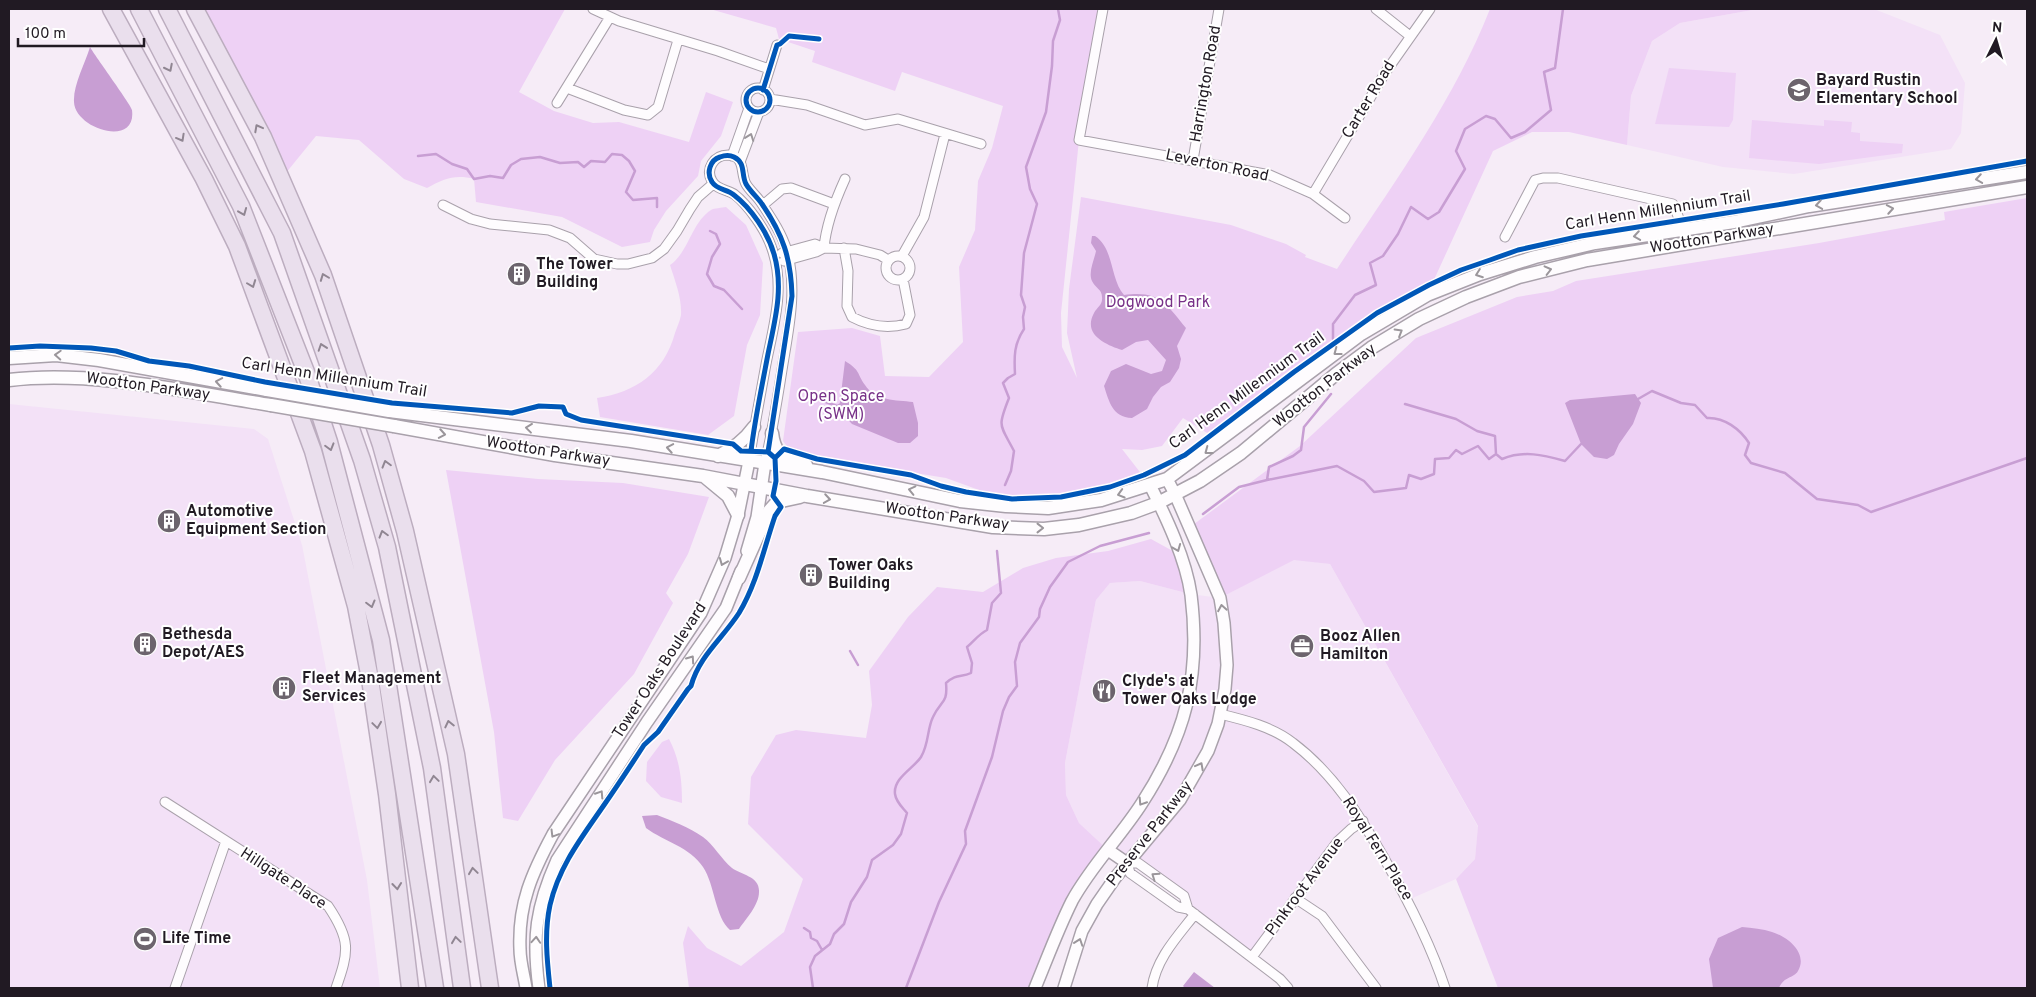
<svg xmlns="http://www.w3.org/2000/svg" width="2036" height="997" viewBox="0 0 2036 997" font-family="Overpass,sans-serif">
<rect width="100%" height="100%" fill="#f6ecf7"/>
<path fill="#f3e1f7" d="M1758,9H1874L1940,35L1965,83L1961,133L1951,149L1794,174L1723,167L1627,145L1631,96L1652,41L1680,23Z
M9,404L254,429L268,439L302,545L367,880L380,988H9Z
M1294,559L1330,564L1478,827L1475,859L1456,879L1408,900L1363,821L1351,829L1252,957L1188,909L1184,896L1108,850L1079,823L1066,795L1065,763L1096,600L1110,583L1140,581L1190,594L1220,598Z"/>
<path fill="#eed1f5" d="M195,9H565L519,92L554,111L593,123L619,122L689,142L706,92L733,102L721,136L701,161L698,176L666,211L654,230L650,242L622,247L562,217L476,202L474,179C455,174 443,179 427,188L404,179L359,140L316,136L281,179Z
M710,9H1103L1079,140L1061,313L1062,347L1077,378L1067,333L1069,289L1081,197L1231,225L1286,244L1306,255L1305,257L1337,269C1392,185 1453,103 1490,9H1758L1680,23L1652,41L1631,96L1627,145L1569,132H1532L1493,151L1427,295L1220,441L1183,418L1162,446L1142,450L1122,449L1150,485L1048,508L980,503L979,490L946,478L792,453L783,441L798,332L852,328L880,336L885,376L929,377L963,342L959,267L975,230L978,181L992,148L1003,106L902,72L895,91L812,62L815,51L779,39L776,28Z
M1669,68L1736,73L1733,120L1729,127L1655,124Z
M1752,120L1824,126V120L1852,122L1851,132L1860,133V141L1903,144L1902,153L1819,164L1749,158Z
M2027,198V988H1498L1456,879L1475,859L1478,826L1330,564L1294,560L1220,598L1190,527L1300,446L1416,338L1517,297L1553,291L1576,281L1819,243L1945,220L1944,212Z
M726,207L746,225L763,263L760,315L747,345L734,416L708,435L600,417L597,398C636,392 664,373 675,333C677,327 680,321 681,315C682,298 675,281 670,265C689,252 691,223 711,210C714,208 722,208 726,207Z
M446,470L538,479L623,483L709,497L688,554L666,593L673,603L634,674L555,760L518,821L503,818L494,732Z
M1151,539L1180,555L1190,594L1140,581L1110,583L1096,600L1065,763L1066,795L1079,823L1108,850L1091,873L1035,988H689L683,943L688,926L707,948L741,966L784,932L803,879L748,824L751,777L776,735L796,730L866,738L872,705L869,671L908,617L937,587L983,592L1023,568L1056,558L1108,551Z
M669,739C680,760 682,780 682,803L661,797L646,781L647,762L662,742Z"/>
<path fill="#c89ed3" d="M90,47C95,56 132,106 132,110C137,148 75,129 74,102C73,85 85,64 90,47Z
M1092,236H1095C1114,248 1110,279 1124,295C1158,290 1166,303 1186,328L1177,346L1181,359L1179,368L1170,382L1161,387L1153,397L1147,409L1132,418C1112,417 1109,401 1104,386L1111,371L1126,364L1151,374L1162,371L1166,360L1148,340L1136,342L1122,350C1107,345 1082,335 1094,313C1097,307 1103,305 1102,297C1102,289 1095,288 1092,281C1088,272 1094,261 1096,251L1091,243Z
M845,361C861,371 856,372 865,385C875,401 896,400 913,402L918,423V436L910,443H898L852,424L839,410Z
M1635,394L1641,403L1633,424L1619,444L1614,455L1607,459L1594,457L1581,444L1565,403L1570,400Z
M657,815C672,821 689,827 703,837C714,845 721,859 732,868C741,875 760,876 759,892C759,905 746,919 739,929L730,930C715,917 715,885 703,867C690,847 665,842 646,828L642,816Z
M1742,927C1752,928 1763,929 1772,932C1789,937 1808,954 1798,971C1793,979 1784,976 1779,988H1713L1709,959L1718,938Z
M1194,972L1215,988H1185L1183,986Z"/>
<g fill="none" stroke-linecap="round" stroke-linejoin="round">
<path stroke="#c89ed3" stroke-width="2.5" d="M418,156L436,154L452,164L467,169L474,179L490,176L503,178L511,165L521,159L540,157L560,163L578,162L584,167L591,161L605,162L612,154L622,155L629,161L635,171L626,192L633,200L657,198V207
M710,231L716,234L720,244L712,257L707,274L714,286L724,290L742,309
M1333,339V324L1355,295L1376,285L1370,263L1383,256L1398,234L1411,207L1428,219L1439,212L1465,169L1456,151L1465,129L1486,116L1495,119L1511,138L1525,132L1551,110L1544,72L1555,68L1563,9
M1638,399L1652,391L1681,403L1695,405L1707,418C1724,417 1740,429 1749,443L1745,455L1751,463L1785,473L1817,499L1858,505L1871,512L2027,458
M820,400L837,406L841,404
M1405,404L1456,419L1477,431L1495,436L1496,454L1502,459C1524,450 1543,455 1565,461L1581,444
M1267,480L1337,466L1364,481L1374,492L1406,488L1409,475L1421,479L1434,474L1435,459L1449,458L1456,450L1462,454L1478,446L1489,459L1496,454
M1005,485L1011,471L1014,451C1000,424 997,428 1009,398L1003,383L1008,378L1015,374C1014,356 1014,344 1024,329L1023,317L1025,307L1021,295L1024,253L1037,204L1030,189L1026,167L1046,112L1052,66L1053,41L1060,20L1058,9
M1203,514L1239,487L1267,480L1269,467L1293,456L1301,450L1304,427L1331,394
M850,651L858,665
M804,928L810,932L811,938L817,941L822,950
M813,988L810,967L815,956L830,944L834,934L844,924L851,902L867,877L872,860L893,845L901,834L907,813C902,807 896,802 895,794C893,778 914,768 921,757C929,744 927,729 933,717C941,700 948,704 946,683C957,673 961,678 971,673L972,663L967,647C974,641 979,634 987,630L992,603L1001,593L997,551
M906,988L939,902L966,844L965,831L992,757L1003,711L1009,697L1017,686L1015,662L1020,643L1039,617L1040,609L1050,587L1068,562L1100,546L1149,533"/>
<g stroke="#a9a1ab" stroke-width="11">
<path id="minor" d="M593,9L619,21L718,51L769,69
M1103,9L1079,140L1270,175L1313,194L1345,218
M1376,9L1410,36
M567,88L624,110L648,115L658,107L678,40
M746 100a12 12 0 1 1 24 0a12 12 0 1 1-24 0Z
M763,90L777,45
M770,99L807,105L865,125L898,119L981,144
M557,103L610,17
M732,156L749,108
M1193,160L1219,9
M740,162L759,112
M1313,194L1385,73L1430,9
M443,205L471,219L490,224L549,230L570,238L594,259L617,264H628L652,258L664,249L677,231L690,209L698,197L713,184
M763,205L782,189L791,188L834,204
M1505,237L1535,180L1543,178H1558L1673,204L1685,233
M824,248C826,224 835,201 845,179
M844,248L848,271L847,306L852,317C869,326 887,329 906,324L910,315L903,279
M782,253L815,244L824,248L856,249L880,255L888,260
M886 268a12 12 0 1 1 24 0a12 12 0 1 1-24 0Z
M902,256L924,217L945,134
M784,261L816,252L824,248
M749,461C754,429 760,397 766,364C774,324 786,286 771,246C765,229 748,205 734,194C726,189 717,190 712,181C705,169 714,155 728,155C746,156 740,173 746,184C750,191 758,197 762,204C772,219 782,234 787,251C798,290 788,332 782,370C777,402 772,433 765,463
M1220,714C1245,720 1273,727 1293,743C1333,773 1360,816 1384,858C1408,900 1430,942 1445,988
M165,802L328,906C351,940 349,951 336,988
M1295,898L1322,916L1376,988
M1188,909L1184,896L1138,863H1127L1130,873L1178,907L1188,909L1280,979L1288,988
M1252,957L1338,841L1351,829L1363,821
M175,988L226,841
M1152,988C1156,959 1177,937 1195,914"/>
</g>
<g stroke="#a9a1ab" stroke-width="14">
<path id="tertiary" d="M747,551L757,517L765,463
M1108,850L1127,863
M526,988C524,975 520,962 520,949C518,904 532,873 553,834L701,613L725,558L738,515L749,461
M539,988C532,938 536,907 557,860L647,722L726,608L741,571
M1035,988C1047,959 1058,929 1072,901C1091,866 1121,836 1142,803C1186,735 1201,676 1191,595C1186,559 1166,517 1150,485
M1064,988L1082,931L1097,904L1115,878L1180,800L1208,751L1218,724L1225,689L1227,665L1224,623L1220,598L1175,494L1167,479"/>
</g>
<g stroke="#a9a1ab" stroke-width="15">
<path id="secondary" d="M9,358L56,355L99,360L267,390
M9,380C92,370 188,392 271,405
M389,411L631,441L822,472L960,501L1006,506L1048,508L1101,500L1167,479L1361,334L1427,295L1480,274L1535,257L1595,243L1734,222L1809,206L2027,172
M394,426L555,455L703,476L807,496L993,527L1044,529L1079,525L1131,513L1158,503L1200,481L1241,453L1336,374L1371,348L1419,319L1466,297L1519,277L1587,260L2027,187
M772,433C775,458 785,456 806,465
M718,456C733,449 744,441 754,427
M705,477L728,496L738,515
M739,578L769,511L777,502L800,497"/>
</g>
<g stroke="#bcadbf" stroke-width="19">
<path id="motorway" d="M111,9L204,179L237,246L313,451L356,606L370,679L387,794L410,988
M139,9L241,206L306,372L329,442L381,640L435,988
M167,9L282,233L362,460L387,547L432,768L462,988
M195,9L263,137L323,275L381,445L405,531L456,754L490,988"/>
</g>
<use href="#minor" stroke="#fefcfe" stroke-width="9"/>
<use href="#tertiary" stroke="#fefcfe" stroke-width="11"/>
<use href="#secondary" stroke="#fefcfe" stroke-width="12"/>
<use href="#motorway" stroke="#eadfed" stroke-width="16"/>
<g stroke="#a9a1ab" stroke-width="15" stroke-linecap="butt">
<path id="secondary-bridge" d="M267,390L389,411
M271,405L394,426"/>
</g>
<use href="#secondary-bridge" stroke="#fefcfe" stroke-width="12"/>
<g stroke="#fff" stroke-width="8">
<path id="cycleway" d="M746 100a12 12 0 1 1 24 0a12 12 0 1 1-24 0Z
M763,90L777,45L780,44L789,36L819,39
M9,348L40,346L91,348L116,351L149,361L189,366L265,382L392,403L512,413L539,406L563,407L566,414L581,420L733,444L741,451L768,452L775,458L784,449L817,459L911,475L941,486L966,492L1012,499L1061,497L1110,487L1144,475L1185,455L1294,372L1377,313L1429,285L1461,270L1490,260L1518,250L1581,236L1783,204L2027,161
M751,451C755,418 762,386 768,354C775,320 784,288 774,254C768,233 751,208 734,195C727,189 717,190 712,182C706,173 710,160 720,157C725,155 730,155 734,157C746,163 741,174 746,184C750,191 757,197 762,204C783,235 791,258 792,296L768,452
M550,988C547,960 544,933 550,905C559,866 582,837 604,805C618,785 631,765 644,745L658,732L688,689L691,686C699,656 723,638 739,613C757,583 764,548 775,516L781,507L773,496L776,481L775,458"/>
</g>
<use href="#cycleway" stroke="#0057b8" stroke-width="5"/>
</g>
<defs><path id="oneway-chevron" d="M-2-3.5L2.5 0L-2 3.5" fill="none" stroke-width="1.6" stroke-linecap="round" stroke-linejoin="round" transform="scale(1.25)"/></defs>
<g stroke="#908692">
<use href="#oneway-chevron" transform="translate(169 68) rotate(63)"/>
<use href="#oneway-chevron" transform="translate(258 128) rotate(-118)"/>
<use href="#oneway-chevron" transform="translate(181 138) rotate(61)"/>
<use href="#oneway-chevron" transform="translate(243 212) rotate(68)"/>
<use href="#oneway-chevron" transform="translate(324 277) rotate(-111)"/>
<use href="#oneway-chevron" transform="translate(252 284) rotate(69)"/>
<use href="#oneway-chevron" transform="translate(322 347) rotate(-109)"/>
<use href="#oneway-chevron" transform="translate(330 447) rotate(74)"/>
<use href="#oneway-chevron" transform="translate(386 464) rotate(-106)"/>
<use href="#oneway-chevron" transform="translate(383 534) rotate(-106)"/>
<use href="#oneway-chevron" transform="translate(371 604) rotate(75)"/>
<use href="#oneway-chevron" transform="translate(449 724) rotate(-103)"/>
<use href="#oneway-chevron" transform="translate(377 725) rotate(82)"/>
<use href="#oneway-chevron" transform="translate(434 779) rotate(-98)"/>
<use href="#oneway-chevron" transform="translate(473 871) rotate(-98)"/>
<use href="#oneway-chevron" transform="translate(397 886) rotate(84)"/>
<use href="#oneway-chevron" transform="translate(456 940) rotate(-98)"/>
</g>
<g stroke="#9b969b">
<use href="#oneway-chevron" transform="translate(750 137) rotate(-70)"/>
<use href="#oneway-chevron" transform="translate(1979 179) rotate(171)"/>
<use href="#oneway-chevron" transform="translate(1819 205) rotate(171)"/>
<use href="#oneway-chevron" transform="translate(1890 209) rotate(-10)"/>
<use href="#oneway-chevron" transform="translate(1637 236) rotate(171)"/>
<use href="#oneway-chevron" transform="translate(1548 270) rotate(-14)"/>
<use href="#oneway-chevron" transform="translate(1479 274) rotate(160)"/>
<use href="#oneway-chevron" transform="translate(1399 332) rotate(-31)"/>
<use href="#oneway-chevron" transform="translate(1337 352) rotate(143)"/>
<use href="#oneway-chevron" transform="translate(58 355) rotate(-177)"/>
<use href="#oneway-chevron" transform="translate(219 382) rotate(-170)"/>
<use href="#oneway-chevron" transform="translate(529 428) rotate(-173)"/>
<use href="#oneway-chevron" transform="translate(442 434) rotate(10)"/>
<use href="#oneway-chevron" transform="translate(670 448) rotate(-170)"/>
<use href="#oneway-chevron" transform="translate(1208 451) rotate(143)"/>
<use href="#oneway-chevron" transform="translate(912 490) rotate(-167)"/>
<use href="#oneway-chevron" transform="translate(1121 494) rotate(164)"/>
<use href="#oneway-chevron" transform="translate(827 499) rotate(9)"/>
<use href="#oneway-chevron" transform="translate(1040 528)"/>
<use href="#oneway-chevron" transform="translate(1177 548) rotate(68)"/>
<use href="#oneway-chevron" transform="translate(723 562) rotate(112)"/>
<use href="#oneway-chevron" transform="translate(1222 608) rotate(-100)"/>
<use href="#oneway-chevron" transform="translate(691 659) rotate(-55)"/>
<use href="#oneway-chevron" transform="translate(1200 766) rotate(-62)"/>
<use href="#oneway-chevron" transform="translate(600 794) rotate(-57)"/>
<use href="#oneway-chevron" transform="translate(1142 802) rotate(123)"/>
<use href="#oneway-chevron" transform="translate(554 834) rotate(121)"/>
<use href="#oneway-chevron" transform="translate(1155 876) rotate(-145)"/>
<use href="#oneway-chevron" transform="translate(536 940) rotate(-86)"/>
<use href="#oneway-chevron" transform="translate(1079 942) rotate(-71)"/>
</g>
<defs>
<g id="school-disc" transform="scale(1.25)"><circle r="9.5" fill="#6c646d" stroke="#fff"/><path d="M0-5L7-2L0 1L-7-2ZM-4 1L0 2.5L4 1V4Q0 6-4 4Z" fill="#fff"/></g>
<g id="building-disc" transform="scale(1.25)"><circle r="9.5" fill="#6c646d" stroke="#fff"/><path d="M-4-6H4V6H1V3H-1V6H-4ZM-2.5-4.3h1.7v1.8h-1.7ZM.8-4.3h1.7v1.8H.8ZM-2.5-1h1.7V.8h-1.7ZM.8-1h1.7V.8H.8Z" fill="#fff"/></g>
<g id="office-disc" transform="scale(1.25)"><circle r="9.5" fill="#6c646d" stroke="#fff"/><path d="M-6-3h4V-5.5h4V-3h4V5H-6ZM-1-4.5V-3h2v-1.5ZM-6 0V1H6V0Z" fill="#fff"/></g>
<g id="restaurant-disc" transform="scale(1.25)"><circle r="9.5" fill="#6c646d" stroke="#fff"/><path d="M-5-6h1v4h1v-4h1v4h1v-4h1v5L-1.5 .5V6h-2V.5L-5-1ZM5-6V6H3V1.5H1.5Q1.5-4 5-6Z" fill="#fff"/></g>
<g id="stadium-disc" transform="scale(1.25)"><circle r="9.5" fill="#6c646d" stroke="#fff"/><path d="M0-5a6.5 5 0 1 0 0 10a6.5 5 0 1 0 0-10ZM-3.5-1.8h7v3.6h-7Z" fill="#fff"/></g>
</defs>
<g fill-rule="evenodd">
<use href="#school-disc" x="1799" y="90"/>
<use href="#building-disc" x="519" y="274"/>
<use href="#building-disc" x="169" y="521"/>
<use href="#building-disc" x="811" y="575"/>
<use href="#building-disc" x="145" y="644"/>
<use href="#office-disc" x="1302" y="646"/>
<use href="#building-disc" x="284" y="688"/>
<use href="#restaurant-disc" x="1104" y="691"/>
<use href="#stadium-disc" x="145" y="939"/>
</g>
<g text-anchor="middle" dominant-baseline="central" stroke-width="4" stroke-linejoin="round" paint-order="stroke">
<g font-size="16" font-weight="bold" fill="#211a23" stroke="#fff" text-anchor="start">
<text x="1816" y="81">Bayard Rustin<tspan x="1816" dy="18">Elementary School</tspan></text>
<text x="536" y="265">The Tower<tspan x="536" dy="18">Building</tspan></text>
<text x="186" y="512">Automotive<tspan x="186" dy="18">Equipment Section</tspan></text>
<text x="828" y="566">Tower Oaks<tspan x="828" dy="18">Building</tspan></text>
<text x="162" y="635">Bethesda<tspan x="162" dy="18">Depot/AES</tspan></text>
<text x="1320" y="637">Booz Allen<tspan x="1320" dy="18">Hamilton</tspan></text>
<text x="302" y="679">Fleet Management<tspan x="302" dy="18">Services</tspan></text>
<text x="1122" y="682">Clyde's at<tspan x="1122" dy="18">Tower Oaks Lodge</tspan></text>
<text x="162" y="939">Life Time</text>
</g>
<g font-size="16" fill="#211a23" stroke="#fff">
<text transform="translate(1206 84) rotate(-80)">Harrington Road</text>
<text transform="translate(1369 100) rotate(-59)">Carter Road</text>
<text transform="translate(1217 166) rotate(12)">Leverton Road</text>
<text transform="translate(1658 211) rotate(-9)">Carl Henn Millennium Trail</text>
<text transform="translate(1712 239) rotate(-9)">Wootton Parkway</text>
<text transform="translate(334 378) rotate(9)">Carl Henn Millennium Trail</text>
<text transform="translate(1325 386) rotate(-38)">Wootton Parkway</text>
<text transform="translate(148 387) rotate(8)">Wootton Parkway</text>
<text transform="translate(1247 391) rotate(-36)">Carl Henn Millennium Trail</text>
<text transform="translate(548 452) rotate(9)">Wootton Parkway</text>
<text transform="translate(947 517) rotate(8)">Wootton Parkway</text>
<text transform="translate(660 671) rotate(-57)">Tower Oaks Boulevard</text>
<text transform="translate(1150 834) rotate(-52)">Preserve Parkway</text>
<text transform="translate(1377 849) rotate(58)">Royal Fern Place</text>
<text transform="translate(283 879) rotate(33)">Hillgate Place</text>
<text transform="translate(1305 887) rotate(-53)">Pinkroot Avenue</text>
</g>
<g font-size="16" fill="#783188" stroke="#fff">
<text x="1158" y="303">Dogwood Park</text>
<text x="841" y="397">Open Space<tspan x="841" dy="18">(SWM)</tspan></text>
</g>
</g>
<rect width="2036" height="997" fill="none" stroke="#211a23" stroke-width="20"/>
<g transform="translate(1996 40) rotate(5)" stroke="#ffffff" stroke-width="4" paint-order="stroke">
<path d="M0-4L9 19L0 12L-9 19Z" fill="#211a23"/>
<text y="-8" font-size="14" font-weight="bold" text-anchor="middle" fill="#211a23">N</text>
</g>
<path d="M18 38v8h126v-8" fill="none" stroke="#211a23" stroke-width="2.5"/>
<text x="25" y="38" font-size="15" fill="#211a23" stroke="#ffffff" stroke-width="4" paint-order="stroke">100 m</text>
</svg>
